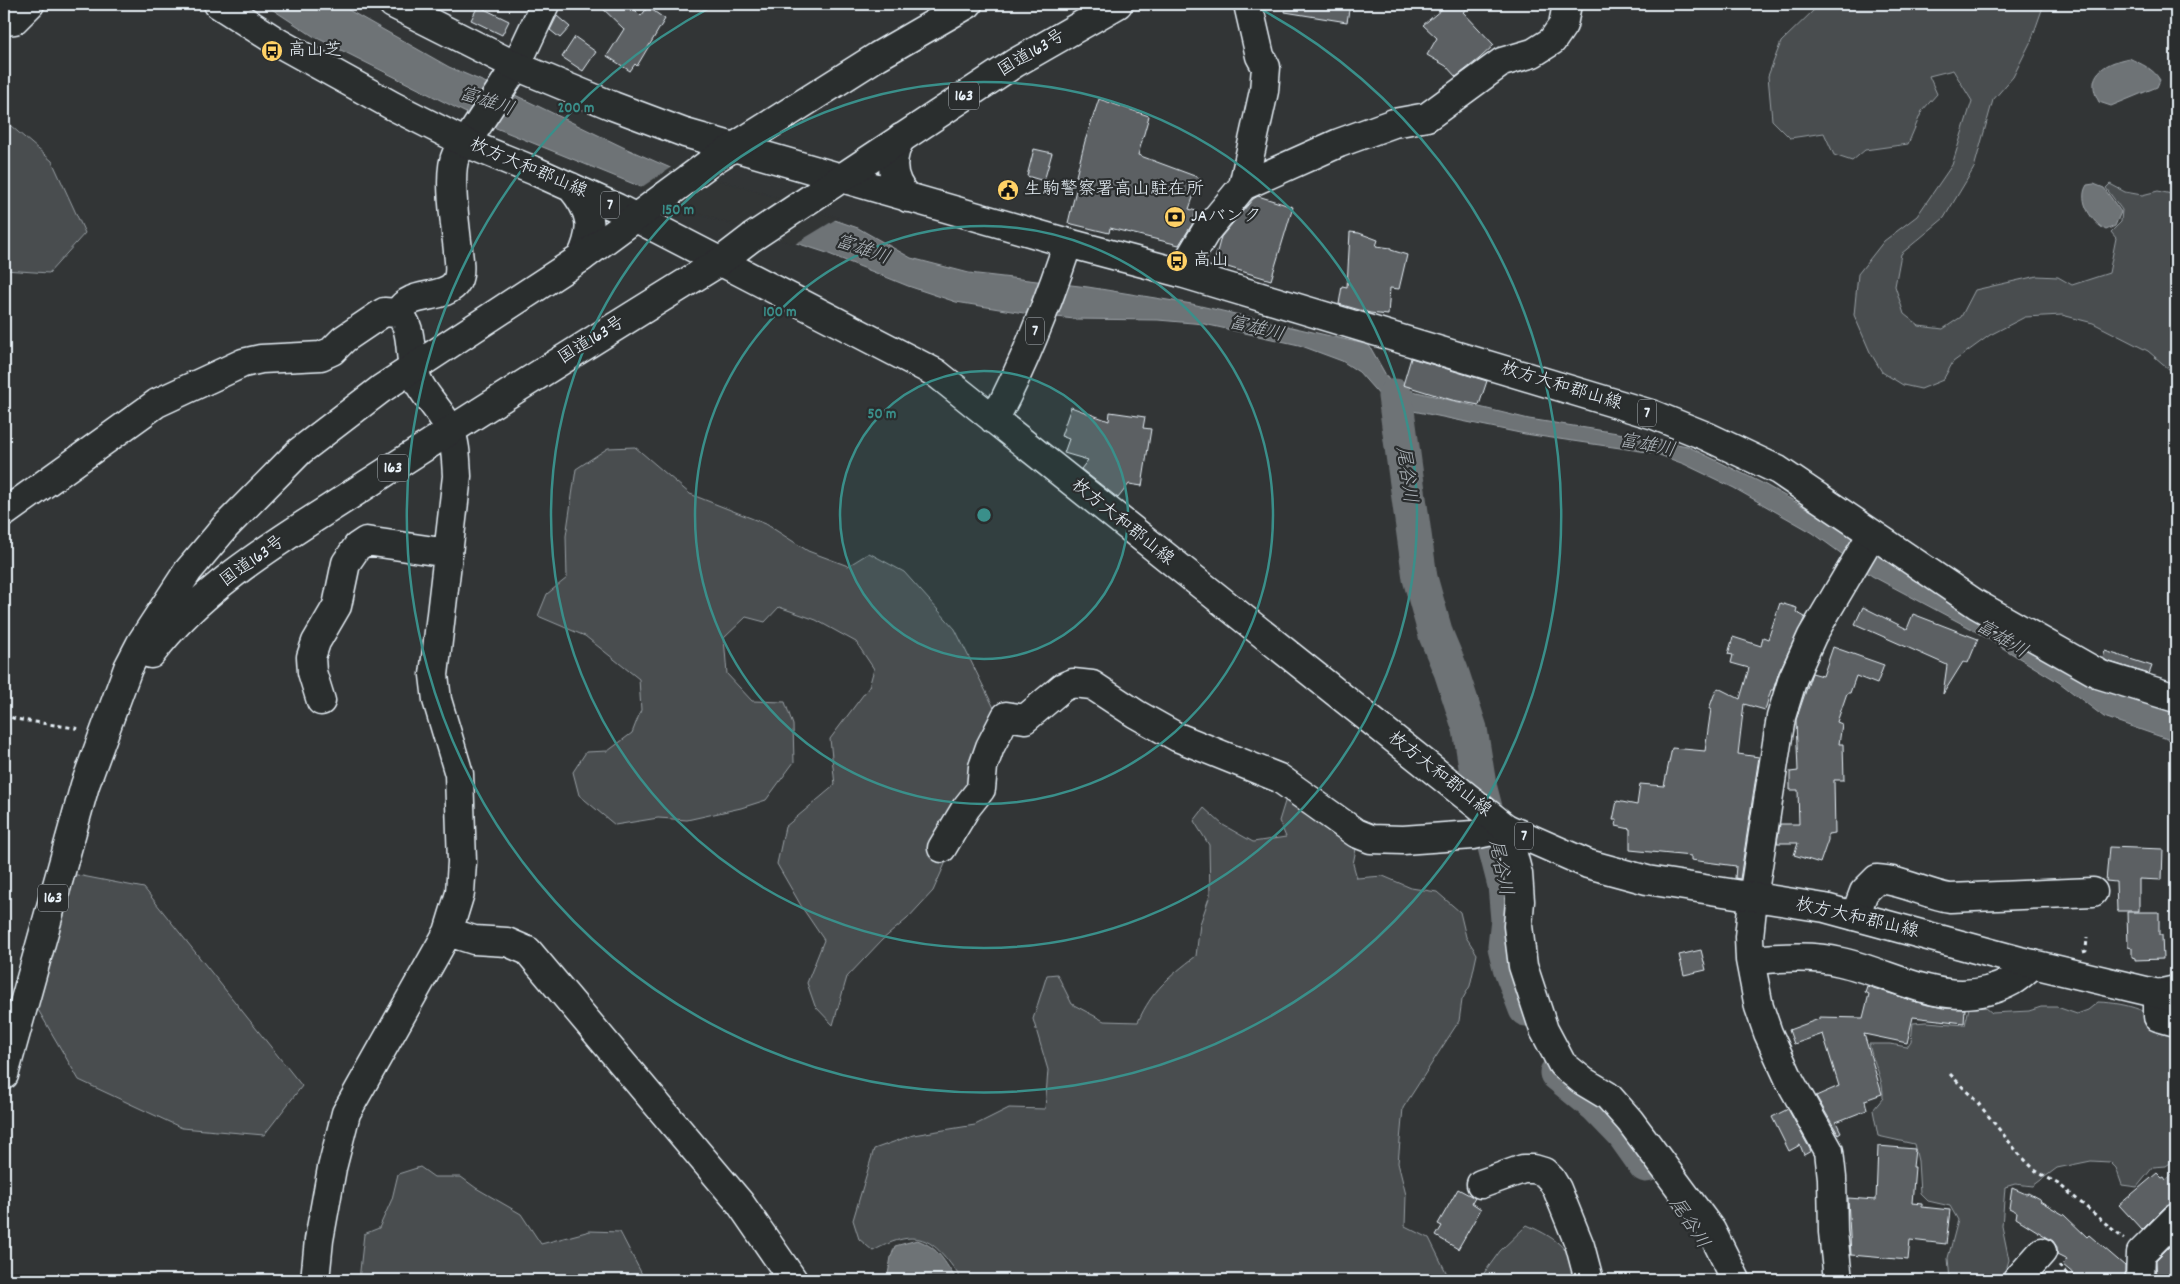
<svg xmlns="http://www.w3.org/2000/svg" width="2180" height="1284" viewBox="0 0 2180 1284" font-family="Dekko,'Klee One',sans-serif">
<rect width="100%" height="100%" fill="#323536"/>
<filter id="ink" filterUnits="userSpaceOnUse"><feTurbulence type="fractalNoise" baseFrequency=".02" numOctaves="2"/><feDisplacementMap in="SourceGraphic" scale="10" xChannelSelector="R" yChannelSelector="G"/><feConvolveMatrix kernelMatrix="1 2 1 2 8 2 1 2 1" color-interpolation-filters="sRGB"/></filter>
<g filter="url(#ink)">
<path fill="#494d4f" stroke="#989fa4" d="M1838,4H2044L2031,41L2013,77L1993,100L1974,168L1944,218L1901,254L1895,286L1904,314L1919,326L1943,329L1961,317L1975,290L2037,276L2058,277L2072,285L2109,273L2116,238L2111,232L2121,222L2122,210L2106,188L2110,184L2125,192L2142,195L2158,191L2176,195C2176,207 2173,231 2176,241V375L2148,351L2093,323L2062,315L2025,317L1990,335L1953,362L1943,380L1921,389L1903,385L1882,372L1870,352L1854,315L1858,274L1884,241L1917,216L1952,165L1972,101L1953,70L1929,76L1937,94L1922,111L1908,144L1865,150L1852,161L1834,155L1824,133L1790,138L1772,120L1768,76L1781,42L1816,8Z
M4,120L52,161L85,233L49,273L4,270Z
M635,447L690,494L766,524L808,551L848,566L869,553L904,572L955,629L997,714L948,857L933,891L907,919L882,940L847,977L833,1025L815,1006L807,983L824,940L803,909L777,864L785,827L835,785L830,739L869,687L874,669L856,642L816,620L779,607L765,622L746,617L724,638L727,674L752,701L785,702L793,725L794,762L766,800L741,808L687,820L658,818L615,825L579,795L573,772L586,752L608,751L632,733L641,710L639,679L585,636L538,616L547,594L567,578L566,536L576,469L608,448Z
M1288,792L1357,844L1353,864L1357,878L1383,876L1411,888L1437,892L1460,912L1466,937L1477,954L1470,986L1462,1000L1459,1021L1403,1108L1398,1163L1406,1195L1405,1226L1429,1238L1450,1280H962C935,1240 920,1225 873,1251L859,1239L853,1220L874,1149L913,1135L975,1125L1009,1108L1045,1109L1048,1070L1033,1019L1047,975L1057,974L1072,1004L1104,1021L1138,1022C1152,990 1169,977 1196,956L1200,924L1210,895L1209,845L1194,821L1204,808L1223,825L1253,842L1286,837L1279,821Z
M72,874L144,888L302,1086L264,1135L182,1128L79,1080L30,996Z
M2098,1002C2130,1003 2150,1012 2176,1029V1159L2166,1166L2153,1167L2137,1187L2122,1185L2116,1168L2110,1162L2091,1161L2057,1168L2033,1186L2015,1184L2005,1187L2002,1226L2009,1260L2003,1280H1950L1948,1258L1958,1220L1950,1206L1928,1201L1920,1193L1918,1161L1914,1144L1878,1136L1873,1110L1883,1098C1884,1079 1873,1063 1869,1044H1890L1907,1047L1911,1041L1913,1023L1927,1022L1965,1025L1969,1008L1985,1007L1992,1013L2029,1011L2041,1007H2057L2077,1014L2088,1010Z
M420,1167L434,1177H461L476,1188L521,1214L541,1244L590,1231L620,1232L645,1280H359L364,1234L379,1228L392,1199L398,1174Z
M1527,1225C1562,1241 1566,1248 1584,1280H1479L1500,1251Z"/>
<path fill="#6e7376" stroke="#9fa5aa" d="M264,4H338L449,67L515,95L627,149L682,173L762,195L858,228L911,258L969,273L1088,287L1192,304L1369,345L1392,386L1529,419L1643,437L1687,446L1762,483L1815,513L1881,558L1968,611L2135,697L2176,713V742L2104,717L2060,683L1970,628L1872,576L1813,533L1734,488L1684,464L1654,453L1525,434L1389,406L1359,372L1342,361L1299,345L1204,324L1158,320L1074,319L1030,314L956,302L908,286L824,252L710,215L496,128L313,36Z
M2129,58C2141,64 2153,68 2160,80L2157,87L2111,106L2099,102C2084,75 2104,63 2129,58Z
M2094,184L2104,188L2121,212L2115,226L2106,230C2092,223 2077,200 2087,185Z
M917,1240C940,1248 944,1262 957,1280H887L891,1257L895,1246Z"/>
<path fill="#323536" d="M673,166L762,193L838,218L795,244L709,217L639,189Z"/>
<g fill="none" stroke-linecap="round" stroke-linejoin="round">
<path stroke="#6e7376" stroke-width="35" d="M1395,396L1420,578L1436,635L1451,671L1470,729L1479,785L1505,885L1508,920L1505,947L1510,967L1526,1009
M1557,1073L1597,1106L1624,1134L1646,1165"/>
</g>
<path fill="#5c6063" stroke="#e8f1f8" d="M598,4H629L641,16L648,7L665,19L637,66L635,64L630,71L607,56L624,29Z
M1286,4H1350L1347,22L1285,12Z
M1448,4H1473L1463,12L1494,45L1479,59L1456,77L1446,66L1427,55L1437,38L1423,25Z
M478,6L509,21L502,35L471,20Z
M557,16L570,27L560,38L550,30Z
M575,37L596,52L583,71L562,57Z
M1099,99L1149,116L1138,155L1200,178L1189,209L1196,211L1193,223L1179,245L1110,228L1109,233L1068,223L1079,177L1076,176L1085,141Z
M1034,149L1052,153L1044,181L1027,176Z
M1258,196L1293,207L1271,280L1214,263L1221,237L1253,199Z
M1350,232L1359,233L1378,240L1376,246L1391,248V250L1407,255L1399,289L1390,288L1388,315L1370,313L1339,304L1342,286L1347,287Z
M1411,358L1487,381L1479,405L1452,400L1403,385Z
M1071,407L1109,421L1110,412L1145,417L1143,428L1151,429L1142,486L1129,484L1118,498L1081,469L1088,460L1064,453L1069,439L1061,436Z
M1780,603L1797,608L1796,612L1805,617L1779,672L1773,690H1771L1765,710L1744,704L1738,754L1759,757L1740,879L1735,878L1736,866L1691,860V856L1630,850V829L1616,826L1617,820H1613L1617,801L1637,805L1640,784L1664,786L1672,748L1705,751L1711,709H1709L1714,695L1718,688L1740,699L1749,668L1731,663L1733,655L1728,654L1733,637L1761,646L1763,637L1768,639Z
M1863,607L1907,629L1913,614L1978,639L1968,663L1963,662L1943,694L1947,665L1855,624Z
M1833,647L1884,665L1877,684L1856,676L1850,693H1847L1837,722L1842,724L1839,744H1843L1844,780H1834L1835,833L1828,834V840L1820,863L1794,855L1798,843H1777L1780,824H1799L1798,790H1790V772L1798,771L1796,720L1812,673L1823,676Z
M2105,651L2152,666L2149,674L2107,661L2103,658Z
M2109,847L2163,849L2162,880L2139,879V911H2117L2116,882L2106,881Z
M2127,912H2159V935H2162L2163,959L2135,960V958L2132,957V948L2128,947Z
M1701,950L1706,970L1684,975L1679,955Z
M1867,986L1923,1004L1944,1008L1965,1009L1964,1023L1913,1017L1907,1043L1864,1034L1882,1094L1865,1100L1867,1110L1836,1122L1841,1132L1838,1134L1816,1096L1839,1086L1823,1034L1794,1044L1789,1030L1819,1019V1017L1863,1018L1869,994L1865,992Z
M1788,1109L1811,1151L1804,1155L1800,1145L1789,1151L1772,1117Z
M1878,1146L1915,1149L1913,1167H1915L1912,1203L1922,1204V1207L1950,1210L1946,1244L1910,1240L1908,1260L1851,1255L1848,1198L1876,1200Z
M2176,1171V1203L2165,1207L2142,1230L2119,1205L2157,1173L2162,1178L2164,1177L2166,1180Z
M2012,1188L2026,1194L2028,1193L2041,1200L2040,1201L2064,1215L2087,1237L2089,1235L2125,1266V1280H2081L2063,1265L2067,1259L2057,1254V1247L2053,1241L2016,1218L2017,1212L2009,1208Z
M1458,1189L1475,1198L1472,1203L1481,1209L1458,1249L1436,1236L1442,1226L1438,1224Z
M2170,1246H2176V1279L2157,1280L2156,1260Z"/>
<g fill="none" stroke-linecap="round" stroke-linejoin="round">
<g stroke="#e8f1f8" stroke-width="31">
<path id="minor" d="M4,21L14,20L30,4
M1243,186L1264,91L1266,67L1260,56L1248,4
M1181,273L1206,231L1243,186L1339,143L1394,123L1427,117L1502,62L1533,53L1552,41L1563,25L1567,4
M4,513L157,403L243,363L261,359L321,356L332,351L344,339L384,312L397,313
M321,701L312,672L311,657L316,642L337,606L346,563L357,547L366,541L448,553
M942,848L966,808L981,789L983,767L990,747L1006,716L1025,719L1063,687L1073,683L1092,685L1136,714L1177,737L1279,778L1356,833L1371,839L1403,840L1473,835L1506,828L1518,874L1520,901L1518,926L1523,966L1544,1030L1562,1064L1583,1081L1608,1096L1630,1121L1711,1230L1736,1280
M1855,916L1864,892L1877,879C1902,880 1925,894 1950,898L2093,892
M448,932L474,940L507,942L528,951L740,1203L793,1280
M1750,960C1780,958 1810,955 1841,962C1899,975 1952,1014 2012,981C2019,977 2026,970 2033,964
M2176,990L2158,994V1017L2176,1022
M1481,1184L1523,1169H1534L1544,1172L1551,1179L1557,1189L1580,1246L1589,1280
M315,1280L319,1240L332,1168L346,1113L448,932L460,893L462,862L459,774L437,700L434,675L457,476C456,461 456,443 450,430C440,407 418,392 413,367C409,349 413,325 397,313C402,307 405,303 412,300C425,294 449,296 457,281C461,273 459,260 458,251C456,230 447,173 456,155C458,151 463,147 466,143L516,66L545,4
M1838,1280L1833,1232L1832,1178L1829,1151L1790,1081L1768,1033L1759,1007L1750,960L1749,937L1753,898L1781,717L1793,678L1812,636L1872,534
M2017,1280L2042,1252
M2140,1280L2141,1253L2176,1218"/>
</g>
<g stroke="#e8f1f8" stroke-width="31">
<path id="major" d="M218,4L279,43L393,106L466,143L535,171L617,208L936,373L1506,828L1588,864L1647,880L1825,908L2020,961L2176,998
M393,4L516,66L613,106L685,133L1068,243L1181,273L1654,415L1706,436L1778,470L1976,604L2101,675L2176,698
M901,138C889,159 890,180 908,198
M571,187C592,212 595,228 581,258
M994,420C1024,365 1048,303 1068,243"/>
</g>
<g stroke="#e8f1f8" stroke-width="31">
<path id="highway" d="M151,654C207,580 293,533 369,483C486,407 603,334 721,261L751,238L1015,63L1118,4
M4,1075L85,785L128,668L141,643L188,571L226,526L300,451L381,389L581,258L715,159L878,56L968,4"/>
</g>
<path stroke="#e8f1f8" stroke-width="3" stroke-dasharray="4 4" stroke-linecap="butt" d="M4,714L15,719L81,729
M2083,952L2086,951L2087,937
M1950,1074L1978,1103L2019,1154L2036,1171L2060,1185L2124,1239
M2173,1121L2176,1122
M2059,1266L2073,1280"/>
<use href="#minor" stroke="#2a2d2e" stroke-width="28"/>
<use href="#major" stroke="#2a2d2e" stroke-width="28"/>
<use href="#highway" stroke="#2a2d2e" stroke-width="28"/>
</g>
</g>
<circle cx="984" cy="515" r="144" fill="#3a8f8a" fill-opacity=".12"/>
<g fill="none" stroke="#3a8f8a" stroke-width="2.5">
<circle cx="984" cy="515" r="144"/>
<circle cx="984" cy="515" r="289"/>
<circle cx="984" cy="515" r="433"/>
<path d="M1255 6A577 577 0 1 1 713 6"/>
</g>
<defs>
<g id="bus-disc" transform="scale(1.125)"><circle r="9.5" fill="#ffd166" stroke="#2a2d2e"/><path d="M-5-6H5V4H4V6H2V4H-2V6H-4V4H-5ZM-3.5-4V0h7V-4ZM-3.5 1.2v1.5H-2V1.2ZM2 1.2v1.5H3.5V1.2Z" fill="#111"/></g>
<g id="civic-disc" transform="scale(1.125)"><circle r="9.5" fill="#ffd166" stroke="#2a2d2e"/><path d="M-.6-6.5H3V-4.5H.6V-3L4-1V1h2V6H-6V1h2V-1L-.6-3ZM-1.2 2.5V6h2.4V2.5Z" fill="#111"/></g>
<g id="bank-disc" transform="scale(1.125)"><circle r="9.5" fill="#ffd166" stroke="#2a2d2e"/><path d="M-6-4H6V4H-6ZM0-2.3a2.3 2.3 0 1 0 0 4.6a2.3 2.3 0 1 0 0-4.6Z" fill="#111"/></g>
</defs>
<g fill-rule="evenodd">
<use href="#bus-disc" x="272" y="51"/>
<use href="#civic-disc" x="1008" y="190"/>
<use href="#bank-disc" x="1175" y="217"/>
<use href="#bus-disc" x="1177" y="261"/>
</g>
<g text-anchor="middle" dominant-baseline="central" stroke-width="4.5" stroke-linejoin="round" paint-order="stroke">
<g fill="#2a2d2e" stroke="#afb6bb" stroke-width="1">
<rect x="949" y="82.5" width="30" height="27" rx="4"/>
<rect x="601" y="191.5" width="18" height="27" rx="4"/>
<rect x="1026" y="317.5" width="18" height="27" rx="4"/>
<rect x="1638" y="399.5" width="18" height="27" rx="4"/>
<rect x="378" y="454.5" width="30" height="27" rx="4"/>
<rect x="1515" y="822.5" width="18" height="27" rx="4"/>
<rect x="38" y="884.5" width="30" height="27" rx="4"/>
</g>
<g font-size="16" font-weight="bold" fill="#e8f1f8">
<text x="964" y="96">163</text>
<text x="610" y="205">7</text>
<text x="1035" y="331">7</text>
<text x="1647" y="413">7</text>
<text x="393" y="468">163</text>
<text x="1524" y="836">7</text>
<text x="53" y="898">163</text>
</g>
<g font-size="18" fill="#e8f1f8" stroke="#2a2d2e" text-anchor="start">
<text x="288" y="51">高山芝</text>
<text x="1024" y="190">生駒警察署高山駐在所</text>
<text x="1191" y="217">JAバンク</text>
<text x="1193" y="261">高山</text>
</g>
<g font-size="18" fill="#e8f1f8" stroke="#2a2d2e">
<text transform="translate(1032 54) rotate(-31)">国道163号</text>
<text transform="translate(528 169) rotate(23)">枚方大和郡山線</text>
<text transform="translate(592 341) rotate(-32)">国道163号</text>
<text transform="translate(1561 387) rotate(17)">枚方大和郡山線</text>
<text transform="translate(1122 523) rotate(39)">枚方大和郡山線</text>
<text transform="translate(253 562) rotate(-36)">国道163号</text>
<text transform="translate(1439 775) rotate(38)">枚方大和郡山線</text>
<text transform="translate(1857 919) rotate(13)">枚方大和郡山線</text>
</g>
<g font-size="19" font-style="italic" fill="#b1b8be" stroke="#2a2d2e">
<text transform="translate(486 103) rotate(18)">富雄川</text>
<text transform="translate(862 251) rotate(19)">富雄川</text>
<text transform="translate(1256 330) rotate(14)">富雄川</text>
<text transform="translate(1647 447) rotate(11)">富雄川</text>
<text transform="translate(1405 475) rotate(82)">尾谷川</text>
<text transform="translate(2001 640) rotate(31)">富雄川</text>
<text transform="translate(1499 868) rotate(78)">尾谷川</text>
<text transform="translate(1688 1224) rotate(57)">尾谷川</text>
</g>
</g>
<circle cx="984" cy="515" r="8" fill="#3a8f8a" stroke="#2a2d2e" stroke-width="2.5"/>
<g font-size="15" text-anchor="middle" font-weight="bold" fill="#3a8f8a" stroke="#2a2d2e" stroke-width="4.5" stroke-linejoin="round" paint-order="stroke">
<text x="576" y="112">200 m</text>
<text x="678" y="214">150 m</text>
<text x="780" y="316">100 m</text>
<text x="882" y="418">50 m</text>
</g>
<rect width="2180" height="1284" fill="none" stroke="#2a2d2e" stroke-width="20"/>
<rect x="10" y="10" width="2160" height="1264" fill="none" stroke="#e8f1f8" stroke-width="2" filter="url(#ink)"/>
</svg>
